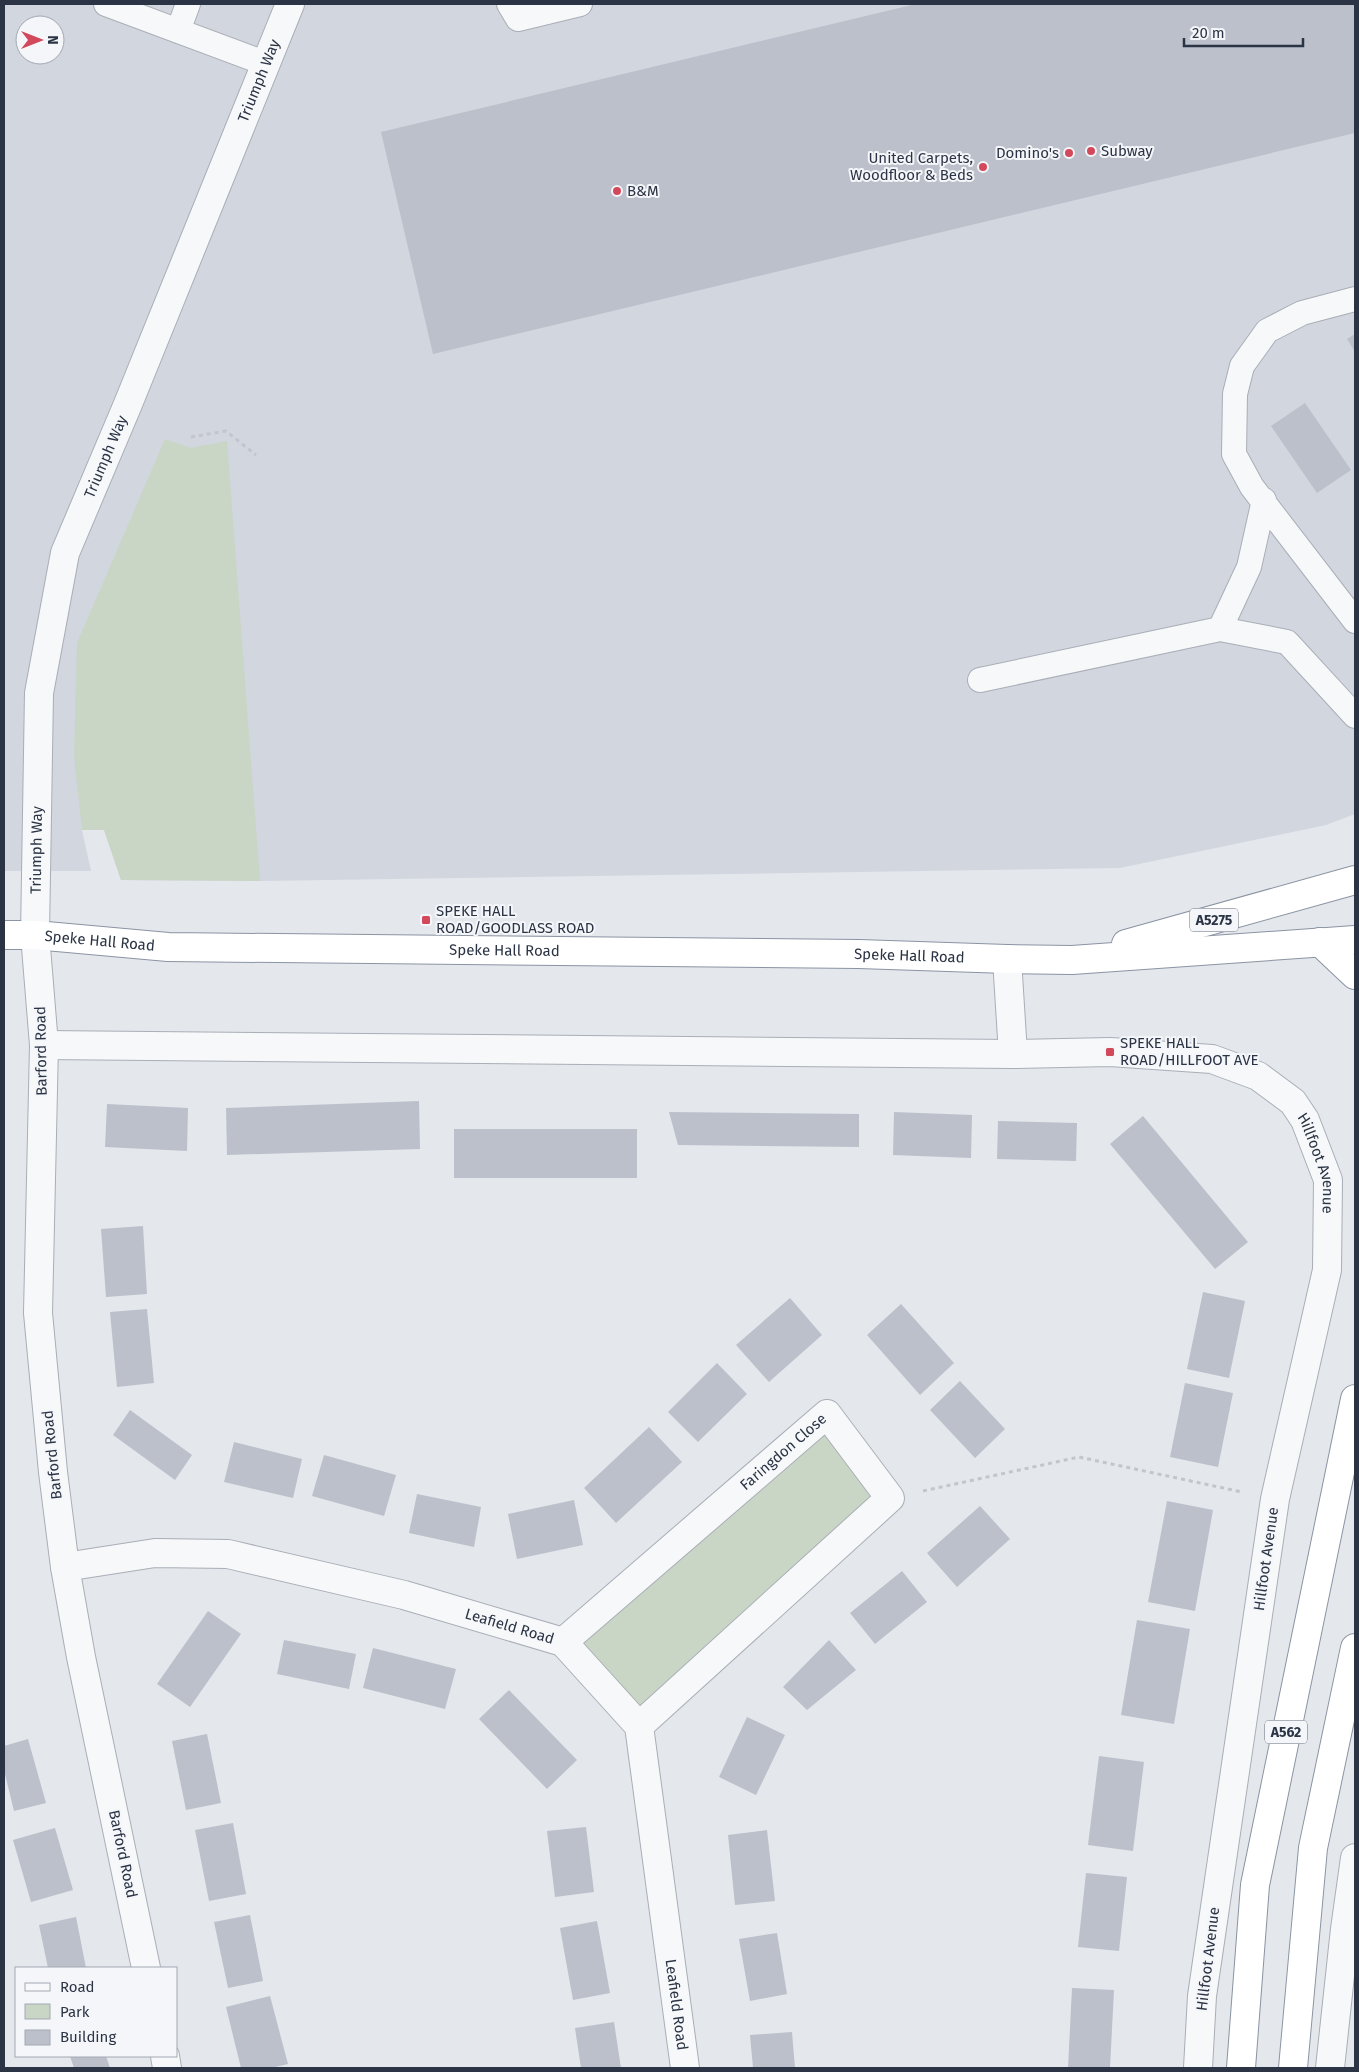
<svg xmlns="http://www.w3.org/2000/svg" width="1359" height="2072" viewBox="0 0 1359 2072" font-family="'Fira Sans',sans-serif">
<rect width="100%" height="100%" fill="#e4e7ec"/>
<path fill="#d2d6de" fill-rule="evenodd" d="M4,4H1355V814L1326,825L1120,868L260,881L121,880L104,830H82L91,871H4ZM25,25H55V55H25Z"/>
<path fill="#c9d6c5" d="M165,439L191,448L227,441L260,881L121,880L104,830H82L74,756L77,643Z
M827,1414L890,1498L639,1726L563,1642Z"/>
<path fill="#bbc0ca" d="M916,4H1355V133L433,354L381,132Z
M1355,334V352L1347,339Z
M1305,403L1351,470L1317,493L1271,426Z
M419,1101L420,1149L227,1155L226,1108Z
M107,1104L188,1108L187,1151L105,1147Z
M669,1112L859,1114V1147L678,1145Z
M894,1112L972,1115L971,1158L893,1155Z
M1143,1116L1248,1242L1215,1269L1110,1144Z
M998,1121L1077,1123L1076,1161L997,1159Z
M454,1129H637V1178H454Z
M143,1226L147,1294L106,1297L101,1229Z
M1203,1292L1245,1301L1229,1378L1187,1369Z
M790,1298L822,1335L769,1382L736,1345Z
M901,1304L954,1363L920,1395L867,1335Z
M147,1309L154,1383L117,1387L110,1312Z
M717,1363L747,1394L698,1442L668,1412Z
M960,1381L1005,1429L975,1458L930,1410Z
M1185,1383L1233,1393L1218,1467L1170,1457Z
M130,1410L192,1455L175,1480L113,1435Z
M649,1427L682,1462L616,1523L584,1488Z
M234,1442L302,1459L293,1498L224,1482Z
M324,1455L396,1475L384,1516L312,1496Z
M417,1494L481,1507L474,1547L409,1533Z
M574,1500L583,1545L517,1559L508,1514Z
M1167,1501L1213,1510L1195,1611L1148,1602Z
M980,1506L1010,1539L957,1587L927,1553Z
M902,1571L927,1602L875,1644L850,1613Z
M208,1611L241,1634L190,1707L157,1684Z
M1137,1620L1190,1629L1174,1724L1121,1715Z
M284,1640L356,1654L349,1689L277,1674Z
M829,1640L856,1670L807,1710L783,1687Z
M373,1648L456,1669L445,1709L363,1688Z
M509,1690L577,1760L547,1789L479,1719Z
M747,1717L785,1735L756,1795L719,1777Z
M207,1734L221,1803L186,1810L172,1741Z
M28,1739L46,1803L14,1811L4,1770V1746Z
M1099,1756L1144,1762L1133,1851L1088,1845Z
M233,1823L246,1894L209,1901L195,1830Z
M586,1827L594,1892L555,1897L547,1831Z
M55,1828L73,1890L31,1902L13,1840Z
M767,1830L775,1901L735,1905L728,1835Z
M1086,1873L1127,1877L1119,1951L1078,1947Z
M250,1915L263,1981L228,1988L214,1922Z
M76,1917L86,1968H48L39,1925Z
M597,1921L610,1993L573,2000L560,1928Z
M777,1933L787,1994L750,2001L739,1939Z
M1072,1988L1114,1990L1110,2068H1068Z
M270,1996L288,2064L271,2068H241L226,2007Z
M614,2022L621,2068H581L575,2028Z
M792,2032L795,2068H753L750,2035Z
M70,2056H106L110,2068H74Z"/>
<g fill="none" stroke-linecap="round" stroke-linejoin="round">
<g stroke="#a9aeb7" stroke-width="26">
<path id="lane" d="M106,4L267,64
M509,4L518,19L580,4
M178,31L188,4
M1355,299L1302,313L1267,331L1242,366L1235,394L1234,454L1252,487L1355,621
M1220,629L1249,567L1264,500
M980,680L1220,629L1287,642L1355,716"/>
</g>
<g stroke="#a9aeb7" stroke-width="30">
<g id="street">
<path d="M1007,959L1013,1054"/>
<path id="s1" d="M44,1045L1013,1054L1110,1052L1212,1059L1258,1076L1293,1102L1305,1120L1328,1180L1327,1270L1275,1499L1202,1996L1198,2068"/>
<path id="s2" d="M65,1567L155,1553L228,1554L404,1595L563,1642L639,1726L685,2068"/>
<path id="s3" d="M563,1642L827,1414L890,1498L639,1726"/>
<path id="s4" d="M146,1968L81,1657L65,1567L53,1472L38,1313L44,1045L35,935L39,693L65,553L128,404L290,4"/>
<path d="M165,2056L167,2068"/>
<path d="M1330,2068L1345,1929L1355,1858"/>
</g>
</g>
<g stroke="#8b94a3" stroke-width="30">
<g id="highway">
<path id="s5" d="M4,935H35L168,947L859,954L1007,959L1072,960L1355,940"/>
<path d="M1320,942L1355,975"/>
<path d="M1126,944L1355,880"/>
<path d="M1241,2068L1255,1885L1355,1399"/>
<path d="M1293,2068L1313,1848L1355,1648"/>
</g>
</g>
<path stroke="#c2c5cb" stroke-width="3" stroke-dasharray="4 4" stroke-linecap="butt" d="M191,437L226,431L256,455
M923,1491L1079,1457L1242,1492"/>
<use href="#lane" stroke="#f7f8fa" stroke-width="24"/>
<use href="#street" stroke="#f7f8fa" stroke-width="28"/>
<use href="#highway" stroke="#fff" stroke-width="28"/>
</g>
<g fill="#d1495b" stroke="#f4f6f9" stroke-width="2">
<circle cx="1091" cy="151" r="5"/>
<circle cx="1069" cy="153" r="5"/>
<circle cx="983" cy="167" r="5"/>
<circle cx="617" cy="191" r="5"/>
<rect x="421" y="915" width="10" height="10" rx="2.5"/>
<rect x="1105" y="1047" width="10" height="10" rx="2.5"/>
</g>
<g text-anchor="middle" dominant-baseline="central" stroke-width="4" stroke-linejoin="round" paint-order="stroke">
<g fill="#f4f6f9" stroke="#676e7b" stroke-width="1">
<rect x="1190" y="908.5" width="48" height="23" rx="4"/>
<rect x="1265" y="1720.5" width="42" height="23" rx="4"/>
</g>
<g font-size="14" font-weight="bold" fill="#2b3445">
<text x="1214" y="920">A5275</text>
<text x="1286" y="1732">A562</text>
</g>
<g font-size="15" fill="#2b3445" stroke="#f4f6f9">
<text stroke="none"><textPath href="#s4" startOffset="1938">Triumph Way</textPath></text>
<text stroke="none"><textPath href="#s4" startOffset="1532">Triumph Way</textPath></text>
<text stroke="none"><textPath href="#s4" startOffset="1128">Triumph Way</textPath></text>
<text stroke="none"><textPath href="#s5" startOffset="96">Speke Hall Road</textPath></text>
<text stroke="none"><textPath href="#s5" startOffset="501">Speke Hall Road</textPath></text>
<text stroke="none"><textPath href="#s5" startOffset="906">Speke Hall Road</textPath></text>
<text transform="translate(41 1051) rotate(-91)">Barford Road</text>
<text stroke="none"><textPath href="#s1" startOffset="1328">Hillfoot Avenue</textPath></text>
<text transform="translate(52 1455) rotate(-96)">Barford Road</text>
<text stroke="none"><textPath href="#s3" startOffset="291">Faringdon Close</textPath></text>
<text transform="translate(1266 1559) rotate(-82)">Hillfoot Avenue</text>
<text stroke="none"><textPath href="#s2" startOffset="455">Leafield Road</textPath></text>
<text transform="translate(123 1854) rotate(78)">Barford Road</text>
<text transform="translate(1208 1959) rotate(-83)">Hillfoot Avenue</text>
<text stroke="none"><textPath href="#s2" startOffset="905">Leafield Road</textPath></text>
</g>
<g font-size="15" fill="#2b3445" stroke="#f4f6f9" text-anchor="start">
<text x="1101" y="151">Subway</text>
<text x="1059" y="153" text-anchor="end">Domino's</text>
<text x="973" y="158" text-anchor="end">United Carpets,<tspan x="973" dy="17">Woodfloor &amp; Beds</tspan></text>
<text x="627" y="191">B&amp;M</text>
<text x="436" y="911">SPEKE HALL<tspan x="436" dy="17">ROAD/GOODLASS ROAD</tspan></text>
<text x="1120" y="1043">SPEKE HALL<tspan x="1120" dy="17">ROAD/HILLFOOT AVE</tspan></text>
</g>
</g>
<rect width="1359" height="2072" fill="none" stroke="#2b3445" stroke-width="10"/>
<rect x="15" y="1967" width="162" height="90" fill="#f4f6f9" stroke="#a4a8b1"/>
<rect x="25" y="1983" width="25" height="8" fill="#f7f8fa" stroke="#a4a8b1"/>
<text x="60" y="1992" font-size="15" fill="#2b3445">Road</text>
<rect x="25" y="2004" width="25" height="15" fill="#c9d6c5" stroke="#a4a8b1"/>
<text x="60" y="2017" font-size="15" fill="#2b3445">Park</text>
<rect x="25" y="2030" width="25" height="15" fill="#bbc0ca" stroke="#a4a8b1"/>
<text x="60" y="2042" font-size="15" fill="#2b3445">Building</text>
<g transform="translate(40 40) rotate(90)"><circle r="24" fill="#f4f6f9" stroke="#a4a8b1"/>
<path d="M0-4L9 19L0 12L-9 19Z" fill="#d1495b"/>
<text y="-8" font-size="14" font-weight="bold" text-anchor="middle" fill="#2b3445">N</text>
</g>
<path d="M1184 38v8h119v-8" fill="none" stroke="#2b3445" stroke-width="2.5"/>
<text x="1192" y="38" font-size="15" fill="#2b3445" stroke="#f4f6f9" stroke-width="4" paint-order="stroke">20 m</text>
</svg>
